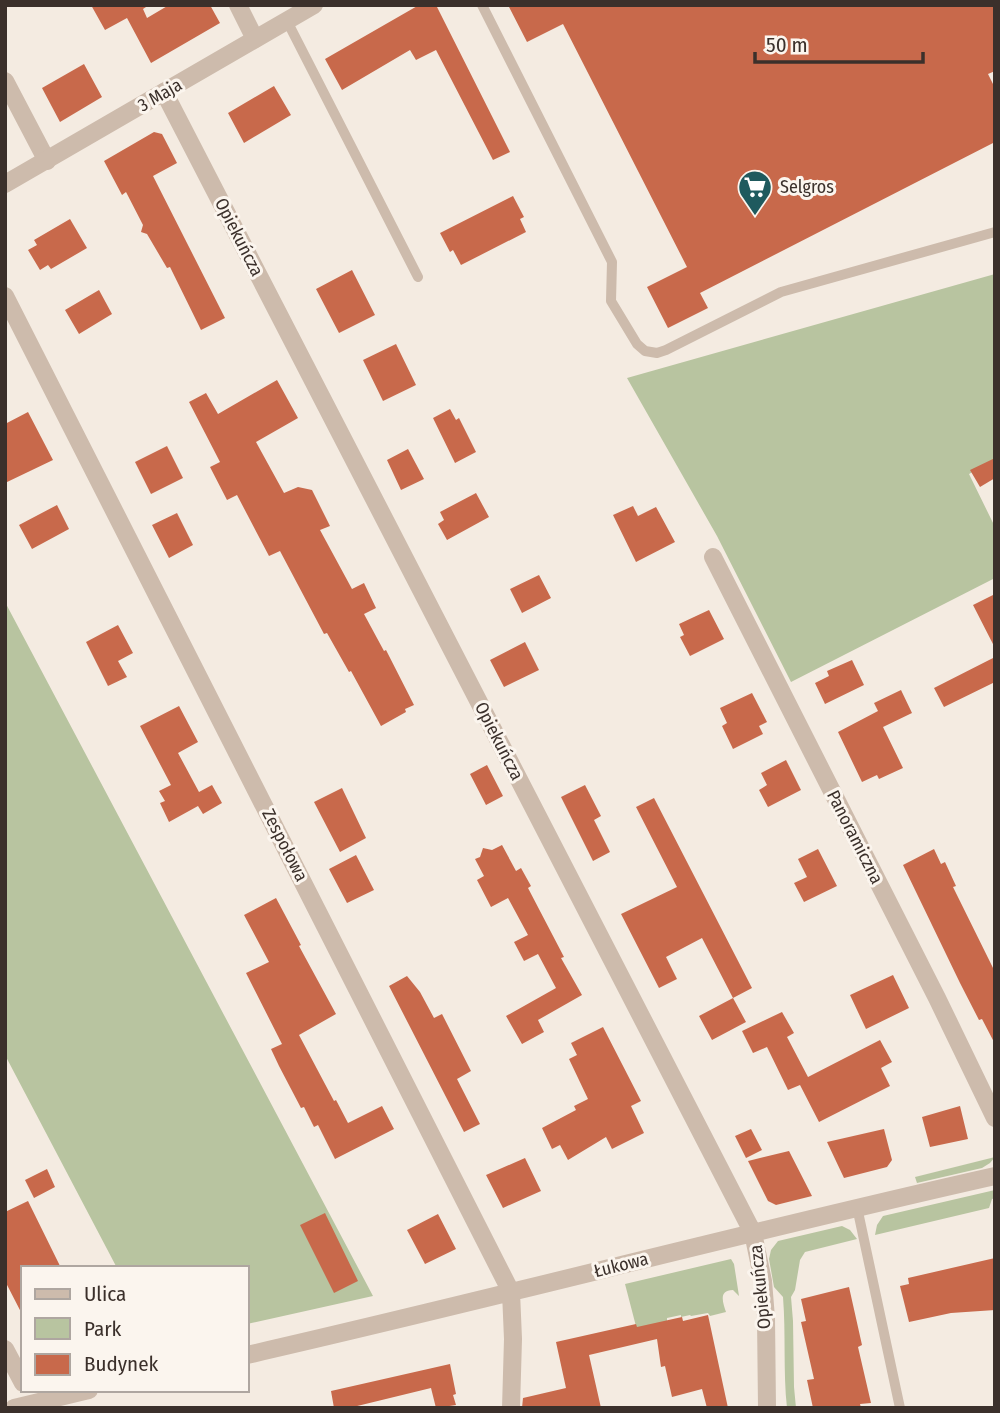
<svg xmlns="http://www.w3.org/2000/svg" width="1000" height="1413" viewBox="0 0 1000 1413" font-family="'Fira Sans Condensed',sans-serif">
<rect width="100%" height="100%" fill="#f4ebe1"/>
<path fill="#b8c4a0" d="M995,274V460L969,474L995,527V578L791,682L717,536L627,378Z
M5,602L373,1296L247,1324V1268H117L5,1055Z
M995,1157L990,1163L982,1168L917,1183L915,1177Z
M995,1190V1198L992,1199L989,1208L875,1235L877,1225L883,1216Z
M842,1226L850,1230L857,1239L805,1252L800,1260L795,1290L791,1297L793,1321L794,1387L796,1408H787C783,1371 786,1334 783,1297L774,1287L769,1259L771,1250L778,1241Z
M731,1259L734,1264L739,1296L733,1290C718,1290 723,1303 726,1312L710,1316L708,1313L691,1316L690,1315L681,1317V1315L667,1318V1321L638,1334L625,1284Z"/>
<path fill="#c8694b" d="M91,5H149L143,9L147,18L169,5H210L220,23L151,63L127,18L105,30Z
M419,5H436L510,152L493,160L436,50L416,60L410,50L342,90L325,59Z
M508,5H995V71L988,74L995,88V142L700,293L708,308L668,328L647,287L687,267L563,24L527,42Z
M84,64L102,97L60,122L42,88Z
M274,86L291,115L244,143L228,113Z
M154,132L162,134L177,163L153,176L225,318L201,330L170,267L167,268L147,234L141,232L143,225L126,192L122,195L104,161Z
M513,196L524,217L520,219L526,232L461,265L453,250L450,252L440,233Z
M70,219L87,248L51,269L48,265L40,270L28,250L37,245L34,240Z
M352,270L375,315L339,333L316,289Z
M99,290L112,314L79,334L65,310Z
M396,344L416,385L383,401L363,360Z
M277,380L298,418L256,442L284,493L298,487L312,490L330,526L320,530L352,589L364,583L376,608L364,614L384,651L386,650L414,705L405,709L406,712L381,726L351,671L349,672L327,633L324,634L280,551L269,556L237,495L227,500L210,467L220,462L189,402L206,393L218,414Z
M450,409L456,420L459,418L476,452L455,463L433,418Z
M28,412L53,460L5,483V424Z
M167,446L183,478L151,494L135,462Z
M408,449L424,479L401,490L387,460Z
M995,458V478L980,487L970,470Z
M476,493L489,517L447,540L438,524L444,520L440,512Z
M57,505L69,529L32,549L19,525Z
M633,506L638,516L656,507L675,542L636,562L613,515Z
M177,513L193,545L169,558L152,525Z
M539,575L551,598L522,613L510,589Z
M995,594V648L973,605Z
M709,610L724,639L690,656L680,637L684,635L679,624Z
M118,625L133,653L118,661L127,677L108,686L86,642Z
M525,642L539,670L504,687L490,660Z
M995,657V682L944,707L934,688Z
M852,660L864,685L825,704L815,683L829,676L827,671Z
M901,690L912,713L883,727L903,768L879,779L877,775L862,782L838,732L878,711L874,703Z
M752,693L767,722L759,726L763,734L733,749L722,726L727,723L720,708Z
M179,706L198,742L178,753L199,792L212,785L222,803L203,814L198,806L169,822L160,803L165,801L159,791L171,785L140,726Z
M786,760L801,790L768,807L759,790L767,785L761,773Z
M487,765L503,796L486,805L470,774Z
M585,785L601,816L594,820L610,852L593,861L561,797Z
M342,788L366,838L340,852L314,802Z
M654,798L752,988L733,998L702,938L666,957L677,979L659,988L621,914L677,887L636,807Z
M502,845L516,871L521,868L531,886L528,888L564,957L561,958L582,995L538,1020L544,1032L522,1044L506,1016L556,988L538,954L524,961L514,942L528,935L508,898L491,907L477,880L484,876L475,859L480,857L483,848L492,850Z
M818,849L837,886L804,902L794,883L807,877L798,859Z
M934,849L941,864L945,862L956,886L953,887L995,972V1044L982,1019L979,1020L960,983L903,865Z
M356,855L374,890L347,903L329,869Z
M276,898L301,945L299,946L336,1014L299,1035L334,1101L336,1100L348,1123L382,1106L394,1129L335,1159L318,1125L314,1127L304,1107L301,1108L279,1066L271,1049L282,1044L246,973L269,962L244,915Z
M893,975L909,1008L866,1029L850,995Z
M407,976L420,992L434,1018L442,1014L471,1071L457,1079L480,1124L464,1132L389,986Z
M733,998L746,1022L712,1040L699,1016Z
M782,1012L794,1033L787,1037L808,1077L880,1040L892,1062L881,1068L890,1086L819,1122L800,1085L788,1090L767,1047L753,1053L742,1031Z
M603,1027L641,1101L631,1106L644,1133L612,1149L606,1137L568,1160L560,1145L552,1149L542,1128L576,1110L574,1106L588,1099L569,1059L577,1055L571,1043Z
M960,1106L968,1139L930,1147L922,1117Z
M751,1129L762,1150L746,1158L735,1136Z
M884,1129L892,1160L887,1167L844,1178L827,1142Z
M789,1151L812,1196L776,1205L768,1201L748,1161Z
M525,1158L541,1191L503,1208L486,1175Z
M47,1169L55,1187L34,1198L25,1180Z
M28,1201L61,1268H23V1316L5,1281V1212Z
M325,1213L358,1281L334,1293L300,1225Z
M438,1214L456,1249L425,1264L407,1230Z
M995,1258V1310L951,1313L909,1322L900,1286L909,1284L908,1278Z
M849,1287L862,1345L858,1347L871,1403L860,1404L861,1408H813L807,1380L814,1379L801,1322L806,1321L801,1299Z
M708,1315L728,1408H707L702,1389L672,1397L665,1366L661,1367L657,1339L589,1355L601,1408H522L523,1398L566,1388L556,1342L636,1324L637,1327L682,1317L683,1321Z
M450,1364L456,1394L453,1395L456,1405L436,1408L431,1388L349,1408H334L331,1391Z"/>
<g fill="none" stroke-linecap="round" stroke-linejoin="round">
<path stroke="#cdbbac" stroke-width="10" d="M482,5L612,262L611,301L637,344L645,351L657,353L666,350L781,292L995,232
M287,21L418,277
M857,1207L900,1408"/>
<path stroke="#cdbbac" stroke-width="18" d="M238,5L255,39
M5,81L47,161
M164,92L753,1233L763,1281L766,1318L767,1408
M5,296L511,1292L513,1339L511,1408
M713,557L937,998L995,1118
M5,1349L23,1383
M247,1355C497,1298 745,1232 995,1176
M14,1408L89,1390"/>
<path stroke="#cdbbac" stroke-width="18" d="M5,184L314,5"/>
</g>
<defs>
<g id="supermarket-pin" transform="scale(1.75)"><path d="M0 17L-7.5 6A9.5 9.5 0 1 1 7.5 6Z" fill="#1f5a5e" stroke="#fbf5ee"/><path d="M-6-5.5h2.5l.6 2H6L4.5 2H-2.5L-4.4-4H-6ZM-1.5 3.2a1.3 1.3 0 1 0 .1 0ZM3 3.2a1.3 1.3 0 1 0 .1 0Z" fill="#fff"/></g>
</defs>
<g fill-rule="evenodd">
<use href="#supermarket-pin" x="755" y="187"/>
</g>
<g text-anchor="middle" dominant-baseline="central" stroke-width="6" stroke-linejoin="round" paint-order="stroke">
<g font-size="18" fill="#3b302b" stroke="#fbf5ee">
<text transform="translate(160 95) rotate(-30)">3 Maja</text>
<text transform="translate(239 237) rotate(63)">Opiekuńcza</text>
<text transform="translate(499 741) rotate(63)">Opiekuńcza</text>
<text transform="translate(855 837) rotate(63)">Panoramiczna</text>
<text transform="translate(285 845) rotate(63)">Zespołowa</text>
<text transform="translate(621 1265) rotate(-14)">Łukowa</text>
<text transform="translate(760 1287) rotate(-96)">Opiekuńcza</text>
</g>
<g font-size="18" fill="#3b302b" stroke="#fbf5ee" text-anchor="start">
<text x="780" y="187">Selgros</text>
</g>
</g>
<rect width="1000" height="1413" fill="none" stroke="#3b302b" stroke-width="14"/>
<rect x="21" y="1266" width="228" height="126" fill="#fbf5ee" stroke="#aea6a0" stroke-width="2"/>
<rect x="35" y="1289" width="35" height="10" fill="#cdbbac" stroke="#aea6a0" stroke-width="2"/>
<text x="84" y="1301" font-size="21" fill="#3b302b">Ulica</text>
<rect x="35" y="1318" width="35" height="21" fill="#b8c4a0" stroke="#aea6a0" stroke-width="2"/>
<text x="84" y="1336" font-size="21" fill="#3b302b">Park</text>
<rect x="35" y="1354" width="35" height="21" fill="#c8694b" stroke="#aea6a0" stroke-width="2"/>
<text x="84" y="1371" font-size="21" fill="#3b302b">Budynek</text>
<path d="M755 52v10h168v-10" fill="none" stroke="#3b302b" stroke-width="3.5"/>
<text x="766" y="52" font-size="21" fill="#3b302b" stroke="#fbf5ee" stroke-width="5" paint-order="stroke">50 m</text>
</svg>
